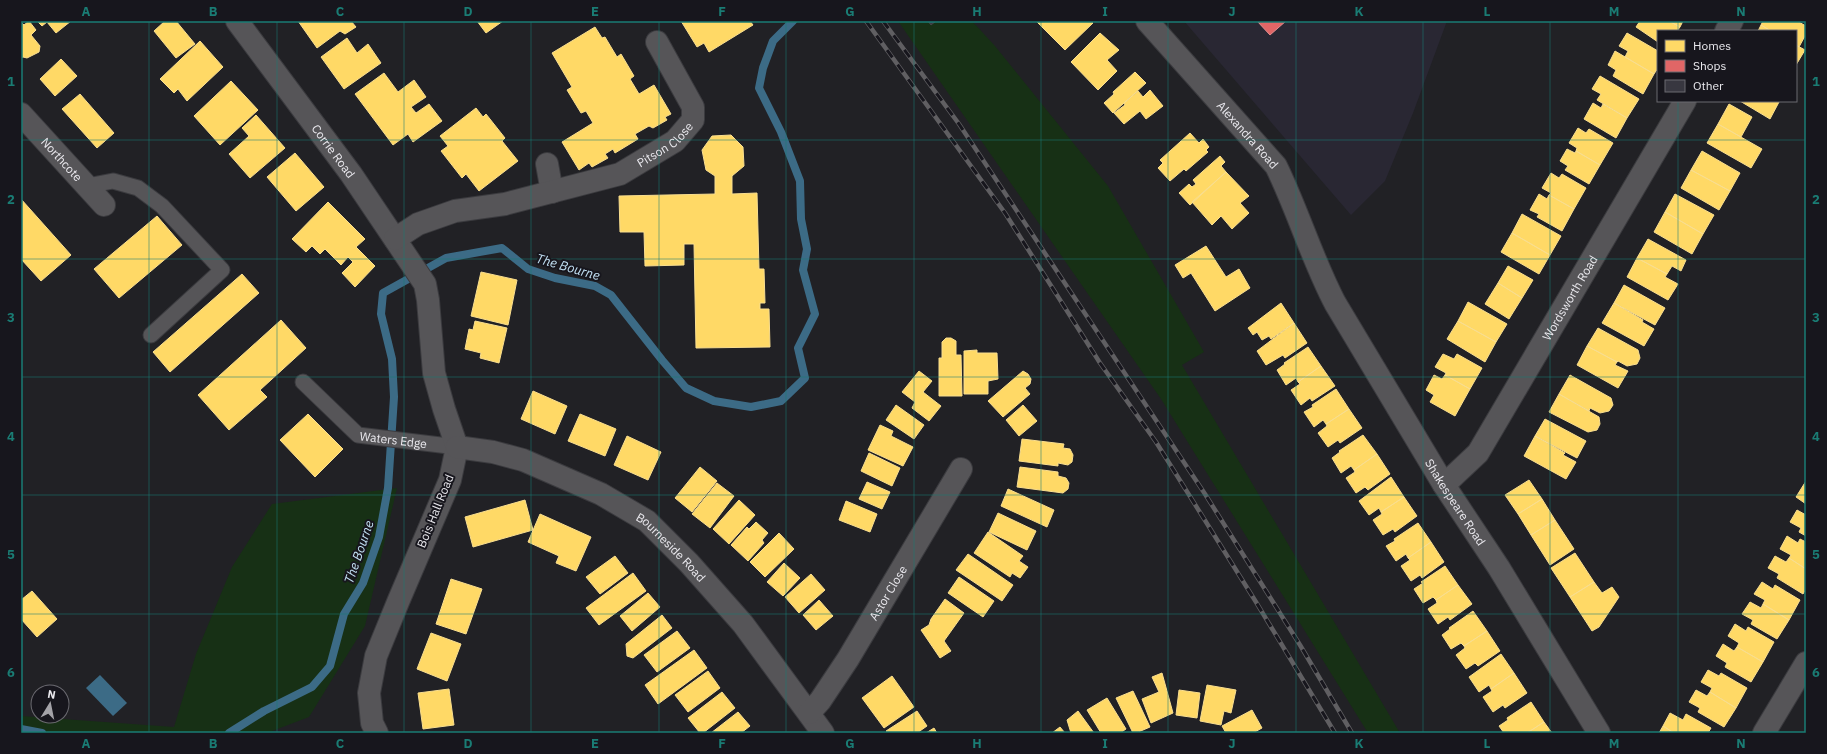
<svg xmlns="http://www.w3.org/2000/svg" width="1827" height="754" viewBox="0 0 1827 754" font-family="'IBM Plex Sans',sans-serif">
<rect width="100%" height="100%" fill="#212125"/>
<path fill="#292733" d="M1184,21H1447L1413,113L1385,181L1351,215Z"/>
<path fill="#173015" d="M898,21H972L995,46L1108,186L1204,352L1182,365L1400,733H1368L1161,399Z
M397,488L365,626L309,717L267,733H21V716L174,727L196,654L232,567L272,504Z"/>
<path fill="#3c6b86" d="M100,675L127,703L113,716L86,688Z"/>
<path fill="#ffd966" stroke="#f9de8f" d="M29,21L36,30L31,35L40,46L39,52L27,58L23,57L21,58V22L24,25Z
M37,21H71L56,33L47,22L42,26Z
M165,21H176L195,44L176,58L154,31Z
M298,21H351L356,27L345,34L340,31L317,48Z
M477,21H503L486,33Z
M681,21H750L753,25L709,52L704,43L697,47Z
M1036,21H1091L1093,23L1065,50Z
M1640,21H1669L1680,27L1677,31H1658V42L1636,27Z
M1669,21H1683L1680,27Z
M1763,21H1797L1806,26V34L1799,47L1796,45V31H1771L1761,25Z
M1761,25L1771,31H1758Z
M595,27L602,38L605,37L617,57L621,54L634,76L630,79L639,94L654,85L671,114L665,117L667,120L653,128L649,126L635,134L638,139L615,153L613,149L605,154L608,158L592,167L589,163L579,170L562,142L593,123L586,111L581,113L567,90L572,87L552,53Z
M1100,33L1119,50L1107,60L1117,71L1098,90L1071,62Z
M1627,33L1658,51V68L1654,74L1625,57L1628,51L1619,46Z
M347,38L357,53L368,44L381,63L344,89L321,57Z
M200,41L223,67L187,101L178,89L174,93L160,79Z
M1796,45L1805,50L1796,65Z
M1615,51L1654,74L1643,94L1613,76L1616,70L1608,65Z
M61,59L77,76L55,96L40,79Z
M1135,72L1146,83L1113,113L1104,103L1114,94L1113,92Z
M384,73L398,92L414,80L426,97L411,107L416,113L429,104L442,121L413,142L408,134L393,145L355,94Z
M1600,76L1639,99L1627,118L1597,100L1601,94L1592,89Z
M231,81L258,110L220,145L194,116Z
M1150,90L1163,106L1146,119L1140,111L1124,124L1114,113L1125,105L1124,103L1138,91L1143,97Z
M80,94L114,133L97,148L62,109Z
M1740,101H1777L1779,102L1770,119Z
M1593,103L1601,108L1603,104L1627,118L1616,138L1584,119Z
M1729,104L1752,117L1741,137L1718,124Z
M476,108L483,117L486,114L505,138L502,141L518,161L479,191L466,174L462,178L441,151L448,146L440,136Z
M256,115L285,148L250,178L229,154L249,136L242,128Z
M1718,124L1762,149L1751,168L1707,143Z
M1578,128L1586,133L1589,129L1613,143L1600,165L1576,151L1577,148L1569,143Z
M1190,133L1199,143L1203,139L1209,147L1206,150L1208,152L1186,171L1184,169L1170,181L1158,168L1163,163L1160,160Z
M731,135L743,147L744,166L732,176V194L757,193L759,269H764L765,303H760V309H769L770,347L696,348L694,244H684V265L645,266L644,232H620L619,196L715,194V176L706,170L702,150L712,136Z
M1567,149L1575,153L1576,151L1600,165L1589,184L1565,170L1568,166L1560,161Z
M1702,151L1740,173L1730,191L1691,170Z
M295,153L324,187L296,211L267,177Z
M1220,156L1225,162L1221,166L1226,172L1190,205L1179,193L1189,184L1192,187L1196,184L1193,180Z
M1691,170L1730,191L1719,210L1681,188Z
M1226,172L1249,196L1240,203L1249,213L1232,229L1221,216L1212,225L1192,202Z
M1551,173L1559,178L1562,174L1586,188L1574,209L1549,195L1551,193L1542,188Z
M1539,194L1547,199L1549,195L1574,209L1562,231L1537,217L1539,214L1530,210Z
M1675,194L1714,215L1703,234L1665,212Z
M21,199L71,255L41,281L21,259Z
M328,202L365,239L356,247L375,266L355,287L342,273L353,262L348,257L341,265L325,249L320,254L312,246L306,252L292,239Z
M1665,212L1703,234L1692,254L1654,232Z
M1522,214L1561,236L1550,255L1512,233Z
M157,216L182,245L119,298L94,269Z
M1512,233L1550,255L1539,274L1501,252Z
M1648,239L1686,260L1681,271L1672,266L1667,274L1637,258Z
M1206,246L1226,277L1239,269L1250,288L1215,311L1191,273L1183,278L1175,265Z
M1637,258L1667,274L1665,277L1678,284L1668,300L1627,277Z
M1508,266L1533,280L1522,298L1498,283Z
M481,272L517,280L508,325L471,316Z
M242,274L259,293L170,372L153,352Z
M1498,283L1522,298L1509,319L1485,304Z
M1624,285L1665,308L1655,325L1614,303Z
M1468,302L1507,324L1496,342L1458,321Z
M1281,303L1294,323L1271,339L1269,336L1262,340L1257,332L1253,335L1248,328Z
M1614,303L1643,320L1642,322L1654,329L1644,346L1602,323Z
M281,320L306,348L260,390L267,397L229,430L198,395Z
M475,321L507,328L499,363L480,358L481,353L465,349L469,329L473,330Z
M1458,321L1496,342L1485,362L1447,339Z
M1294,323L1307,343L1285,358L1283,355L1266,365L1257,351Z
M1598,328L1638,350L1640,358L1637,364L1627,366L1618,361L1617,362L1587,346Z
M946,338H951L956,341V355H961L962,396H939V358H942V342Z
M1587,346L1617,362L1615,365L1628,371L1618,388L1577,365Z
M1308,347L1321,366L1298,382L1296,378L1286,385L1277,370L1285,364L1284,363Z
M977,350V353H997L998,379L988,381V394H964V351Z
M1443,354L1454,359L1457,354L1482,368L1470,389L1445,375L1446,373L1435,367Z
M1321,366L1335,386L1312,401L1310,398L1301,405L1291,390L1300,384L1298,382Z
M919,371L932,381L923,392L941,406L929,421L912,408L915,402L902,392Z
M1023,371L1028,374L1031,379L1030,384L1025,388L1030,394L1003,417L988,401Z
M1434,375L1442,379L1445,375L1470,389L1455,416L1430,402L1434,395L1426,390Z
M1570,375L1611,398L1613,405L1609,411L1600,413L1590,408L1589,411L1559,394Z
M1336,389L1349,409L1326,424L1323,420L1314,427L1304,412L1313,407L1312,405Z
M533,391L567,406L555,434L521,419Z
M1559,394L1599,417L1600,424L1597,430L1588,432L1549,412Z
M896,405L924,425L914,439L886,420Z
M1023,405L1037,421L1019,436L1006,420Z
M1349,409L1362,428L1340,443L1338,440L1328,447L1318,433L1327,426L1326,424Z
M308,414L343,449L315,477L280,440Z
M580,414L616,429L605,456L568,441Z
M1545,419L1586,441L1577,458L1535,436Z
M880,425L893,431L891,436L913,447L903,466L868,450Z
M1363,435L1377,454L1354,470L1351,466L1341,473L1332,458L1340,452L1339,451Z
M627,436L661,452L648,480L614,465Z
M1535,436L1565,453L1563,455L1576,462L1566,479L1524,456Z
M1022,439L1064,444L1063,448L1070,449L1073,455L1072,462L1068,465L1058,463V466L1019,461Z
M869,453L900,468L892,486L861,471Z
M1377,454L1390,474L1368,490L1365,487L1356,493L1346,478L1355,472L1354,470Z
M700,467L717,481L692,512L675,498Z
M1020,467L1058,472V476L1066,478L1069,483L1068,489L1063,493L1017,487Z
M1391,477L1404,497L1381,512L1379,508L1369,515L1359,501Z
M1529,480L1542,499L1518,514L1505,495Z
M1806,481V504L1796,497Z
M867,482L890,492L882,509L859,499Z
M717,483L734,496L710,528L692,514Z
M1008,489L1054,510L1047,527L1001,506Z
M1404,497L1417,516L1395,532L1393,529L1383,535L1373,520L1382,514L1381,512Z
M1542,499L1555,520L1531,535L1518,514Z
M525,500L533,530L473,547L465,517Z
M739,500L755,515L729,544L713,529Z
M846,501L877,514L870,532L839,520Z
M1797,510L1806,515V536L1799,532L1801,528L1790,522Z
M998,513L1036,531L1027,550L989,532Z
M540,514L591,537L576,571L556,563L559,556L528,542Z
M1555,520L1574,549L1550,565L1531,535Z
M756,522L768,533L762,540L764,543L748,561L731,545L747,527L749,529Z
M1418,523L1431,542L1408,558L1406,554L1396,561L1386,546L1395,541L1394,539Z
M988,532L1023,556L1019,561L1028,567L1020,578L1012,573L1010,577L974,553Z
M779,533L794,549L765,577L750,562Z
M1787,536L1798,543L1800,539L1806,542V569L1789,558L1791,555L1780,549Z
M1431,542L1444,562L1422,578L1420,575L1411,581L1401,566L1410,560L1408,558Z
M1575,553L1594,582L1570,597L1551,568Z
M968,554L1013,585L1002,601L956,570Z
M615,556L628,573L600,594L586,577Z
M1775,556L1786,562L1789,558L1806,569V589L1803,594L1777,578L1779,574L1768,568Z
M784,563L800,578L783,596L767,582Z
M1445,566L1458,585L1436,600L1433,597L1423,603L1414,589L1423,583L1421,582Z
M633,573L646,591L599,625L586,608Z
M811,574L825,590L799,613L785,597Z
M959,577L994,601L983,617L948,593Z
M451,579L482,589L466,634L436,624Z
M1594,582L1602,593L1612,587L1619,597L1599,627L1592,631L1570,597Z
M1762,582L1773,589L1775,585L1800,600L1789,620L1763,604L1765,600L1754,594Z
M1458,585L1472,604L1450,620L1448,617L1438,624L1428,609L1437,603L1436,600Z
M32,591L57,619L37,637L21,619V600Z
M648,593L660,607L632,631L620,616Z
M945,599L964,613L944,641L951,651L940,658L921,630L929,625L931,619Z
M819,600L833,616L816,630L803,615Z
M1750,602L1761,608L1763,604L1789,620L1777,639L1751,624L1753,620L1742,614Z
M1473,611L1487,631L1464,646L1461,643L1451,649L1442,635L1450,629L1449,628Z
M662,615L672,628L633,658L627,656L626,644Z
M1735,624L1746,631L1748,627L1774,642L1763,662L1737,647L1739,643L1728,636Z
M677,631L690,648L657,672L644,655Z
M1487,631L1500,651L1478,666L1475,663L1466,669L1456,655L1465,648L1464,646Z
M431,633L461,644L447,681L417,669Z
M1723,644L1734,651L1737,647L1763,662L1751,682L1725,667L1727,663L1716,656Z
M694,650L707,668L658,704L645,685Z
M1501,654L1514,673L1491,689L1489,685L1479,692L1469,677Z
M1708,670L1719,676L1721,673L1747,688L1736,708L1710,692L1712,688L1701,682Z
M708,671L720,688L688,712L675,695Z
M1162,673L1173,713L1151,723L1142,699L1159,692L1152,677Z
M1514,673L1527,693L1505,708L1503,705L1493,712L1483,697L1492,691L1491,689Z
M892,676L914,707L884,728L862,698Z
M1207,685L1236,690L1231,713L1224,711L1221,725L1200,721Z
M449,689L454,725L423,729L418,693Z
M1179,690L1200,693L1197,718L1176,715Z
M1696,690L1707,696L1710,692L1736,708L1724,727L1698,712L1700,708L1689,702Z
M1133,691L1150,727L1136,733H1133L1116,698Z
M722,692L735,708L703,733H700L688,718Z
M1107,698L1126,729L1120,733H1101L1087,710Z
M1531,702L1544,722L1527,733H1504L1499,726L1508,720L1507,718Z
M1252,710L1262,728L1253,733H1226L1222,726Z
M917,711L927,726L917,733H888L886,731Z
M1078,711L1094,733H1071L1067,720Z
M738,712L750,726L741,733H711Z
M1670,713L1683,720L1686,714L1711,728L1708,733H1674L1663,726Z
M1544,722L1552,733H1527Z
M1663,726L1674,733H1659Z
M1060,727L1065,733H1052Z
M934,728L937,733H926Z"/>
<path fill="#e06666" stroke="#e38d8f" d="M1257,21H1286L1270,35Z"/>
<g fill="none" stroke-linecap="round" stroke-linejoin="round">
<path stroke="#3c6b86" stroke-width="8" d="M21,729L42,733
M229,733L264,711L312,687L330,666L344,614L363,583L379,537L388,488L394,397L392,359L381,314L383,293L446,258L502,248L528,269L555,278L595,286L611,295L662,360L686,388L714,401L751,407L781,401L805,378L798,348L815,314L803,270L807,249L801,219L800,181L781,132L759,88L763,68L773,41L793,21"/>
</g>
<path fill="#383740" stroke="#464649" d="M928,21H936L931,25Z"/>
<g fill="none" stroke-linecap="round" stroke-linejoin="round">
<g stroke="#3b3b3f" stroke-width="17">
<g id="lane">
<path d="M87,186L113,181L138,188L162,206L222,270L151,335"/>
<path id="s1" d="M303,382L358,435L457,447"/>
</g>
</g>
<g stroke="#3b3b3f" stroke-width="24">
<g id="street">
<path id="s2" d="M237,21L351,174L425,284L428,300L434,373L444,409L457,447L450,480L398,602L376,656L369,693L372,723L377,733"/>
<path id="s3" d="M1147,21L1276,166C1298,211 1312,259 1335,303L1444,485L1499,568L1599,733"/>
<path d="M1726,31L1732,21"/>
<path id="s4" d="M21,114L104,205"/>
<path d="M547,164L552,192"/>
<path id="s5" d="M395,239L418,224L455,211L505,204L620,174L675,141L693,120V107L657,42"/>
<path id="s6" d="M457,447L493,452L523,460L601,494L647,521L689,563L743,624L823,733"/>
<path id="s7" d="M1444,485L1478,453L1685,101"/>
<path id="s8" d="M809,713L820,701L848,659L961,469"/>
<path d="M1764,733L1806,663"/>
</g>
</g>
<use href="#lane" stroke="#565558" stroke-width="15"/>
<use href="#street" stroke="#565558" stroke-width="22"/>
<g stroke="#605f62" stroke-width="4.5">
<path id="rail" d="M866,21L1005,213L1100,363L1156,442L1256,602L1335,733
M883,21L959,124L1205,494L1300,645L1352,733"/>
</g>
<use href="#rail" stroke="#17161d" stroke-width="3" stroke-dasharray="9" stroke-linecap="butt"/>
</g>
<path fill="none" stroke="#1a7c74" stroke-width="1" stroke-opacity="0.55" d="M149,21V733M277,21V733M404,21V733M531,21V733M659,21V733M786,21V733M914,21V733M1041,21V733M1168,21V733M1296,21V733M1423,21V733M1550,21V733M1678,21V31M1678,101V733M21,140H1806M21,259H1806M21,377H1806M21,495H1806M21,614H1806"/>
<g text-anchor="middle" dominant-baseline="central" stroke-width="4" stroke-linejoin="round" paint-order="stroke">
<g font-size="12" fill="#eae9ee" stroke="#17161d">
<text stroke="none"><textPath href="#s3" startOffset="152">Alexandra Road</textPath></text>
<text stroke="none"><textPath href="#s5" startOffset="290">Pitson Close</textPath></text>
<text stroke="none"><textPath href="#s2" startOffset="162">Corrie Road</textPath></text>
<text stroke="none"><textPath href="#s4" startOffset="61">Northcote</textPath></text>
<text stroke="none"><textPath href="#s7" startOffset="227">Wordsworth Road</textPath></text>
<text stroke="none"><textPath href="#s1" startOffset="112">Waters Edge</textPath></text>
<text stroke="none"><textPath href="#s3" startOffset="576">Shakespeare Road</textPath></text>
<text transform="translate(435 511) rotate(-68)">Bois Hall Road</text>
<text stroke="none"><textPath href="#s6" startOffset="241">Bourneside Road</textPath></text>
<text stroke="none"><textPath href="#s8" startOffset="144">Astor Close</textPath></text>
</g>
<g font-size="13" font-style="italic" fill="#c3e1f4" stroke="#17161d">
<text transform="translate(568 267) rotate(16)">The Bourne</text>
<text transform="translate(359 552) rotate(-71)">The Bourne</text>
</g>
</g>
<rect width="1827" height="754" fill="none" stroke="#17161d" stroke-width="44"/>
<rect x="1657" y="30" width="140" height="72" fill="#17161d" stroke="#6b6a71"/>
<rect x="1665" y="40" width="20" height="12" fill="#ffd966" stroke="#6b6a71"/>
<text x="1693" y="50" font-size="12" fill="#eae9ee">Homes</text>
<rect x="1665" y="60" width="20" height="12" fill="#e06666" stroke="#6b6a71"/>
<text x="1693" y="70" font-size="12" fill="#eae9ee">Shops</text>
<rect x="1665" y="80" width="20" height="12" fill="#383740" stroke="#6b6a71"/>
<text x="1693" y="90" font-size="12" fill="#eae9ee">Other</text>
<g transform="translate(50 704) rotate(10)"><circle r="19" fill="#17161d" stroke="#6b6a71"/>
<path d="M0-3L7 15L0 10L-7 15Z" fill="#a4a3a8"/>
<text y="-6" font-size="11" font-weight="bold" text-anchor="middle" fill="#eae9ee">N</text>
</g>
<rect x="22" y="22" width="1783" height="710" fill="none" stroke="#1a7c74" stroke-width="1.5"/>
<g font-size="13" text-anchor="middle" font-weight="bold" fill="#1a7c74">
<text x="86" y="16">A</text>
<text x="213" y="16">B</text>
<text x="340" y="16">C</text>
<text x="468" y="16">D</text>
<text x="595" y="16">E</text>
<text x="722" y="16">F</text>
<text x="850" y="16">G</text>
<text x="977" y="16">H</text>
<text x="1105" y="16">I</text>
<text x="1232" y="16">J</text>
<text x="1359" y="16">K</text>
<text x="1487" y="16">L</text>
<text x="1614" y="16">M</text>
<text x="1741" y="16">N</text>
<text x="11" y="86">1</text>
<text x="1816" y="86">1</text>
<text x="11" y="204">2</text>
<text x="1816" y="204">2</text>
<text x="11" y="322">3</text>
<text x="1816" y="322">3</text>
<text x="11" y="441">4</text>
<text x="1816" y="441">4</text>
<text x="11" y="559">5</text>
<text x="1816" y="559">5</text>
<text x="11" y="677">6</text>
<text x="1816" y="677">6</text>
<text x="86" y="748">A</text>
<text x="213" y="748">B</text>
<text x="340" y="748">C</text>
<text x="468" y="748">D</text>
<text x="595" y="748">E</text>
<text x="722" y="748">F</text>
<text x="850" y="748">G</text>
<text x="977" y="748">H</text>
<text x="1105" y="748">I</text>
<text x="1232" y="748">J</text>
<text x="1359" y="748">K</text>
<text x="1487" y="748">L</text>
<text x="1614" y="748">M</text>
<text x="1741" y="748">N</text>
</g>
</svg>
